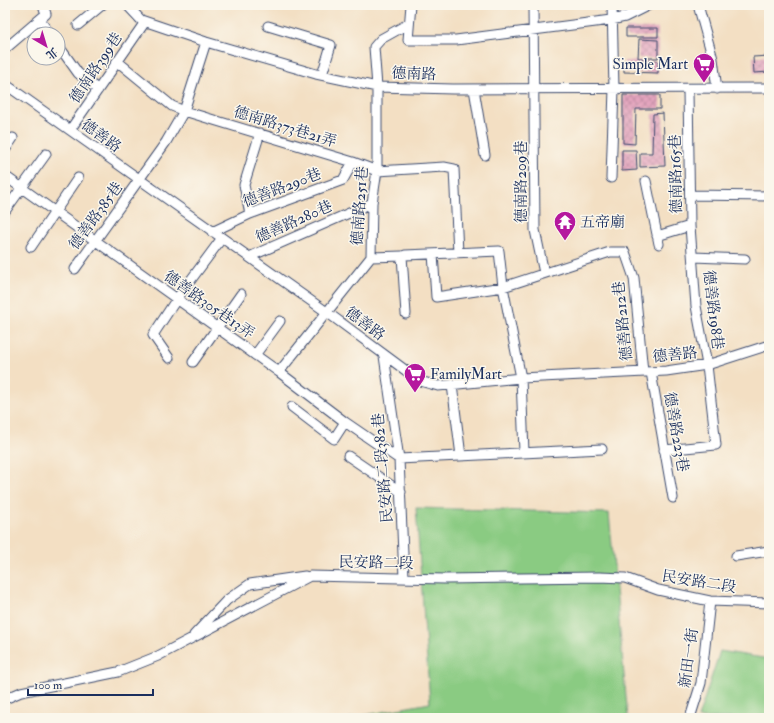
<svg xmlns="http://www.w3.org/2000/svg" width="774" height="723" viewBox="0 0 774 723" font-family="'IM FELL Double Pica','Noto Serif TC',serif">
<defs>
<pattern id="building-cross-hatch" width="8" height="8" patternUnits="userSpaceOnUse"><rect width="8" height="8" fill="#e4a5be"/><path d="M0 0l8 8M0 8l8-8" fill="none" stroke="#b8879e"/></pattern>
</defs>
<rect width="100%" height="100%" fill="#fbf7ec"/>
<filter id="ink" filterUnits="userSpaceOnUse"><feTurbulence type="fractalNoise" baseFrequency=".025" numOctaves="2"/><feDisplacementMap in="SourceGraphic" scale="8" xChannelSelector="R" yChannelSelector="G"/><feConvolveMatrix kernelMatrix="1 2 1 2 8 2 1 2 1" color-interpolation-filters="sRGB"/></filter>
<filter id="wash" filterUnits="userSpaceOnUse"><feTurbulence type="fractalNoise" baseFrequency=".012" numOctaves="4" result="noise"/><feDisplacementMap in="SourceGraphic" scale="16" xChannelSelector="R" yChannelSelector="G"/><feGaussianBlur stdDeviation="0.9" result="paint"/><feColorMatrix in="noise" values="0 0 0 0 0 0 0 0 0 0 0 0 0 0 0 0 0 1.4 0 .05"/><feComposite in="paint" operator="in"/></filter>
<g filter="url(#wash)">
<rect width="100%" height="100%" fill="#f3dfc3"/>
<path fill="#8acb82" stroke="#527d70" d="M416,508L609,513L628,718H349L430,703Z
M720,651L769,659V718H698Z"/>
<g id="blocks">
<path fill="url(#building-cross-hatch)" d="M626,28H658V37H626Z
M639,39L658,40V58H638Z
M769,56V72L754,73L753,57Z
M624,61H658V73L624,72Z
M623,95H660V109H636L635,144L623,143Z
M663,113L665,166L640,167V153H652L653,114Z
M622,150H636L637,170L622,171Z"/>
</g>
</g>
<g filter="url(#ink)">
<use href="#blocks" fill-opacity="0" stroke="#3b496d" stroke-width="1"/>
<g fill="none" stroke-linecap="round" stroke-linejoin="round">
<g stroke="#3b496d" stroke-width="11">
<path id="minor" d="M127,5L141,20L206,42L316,74L377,87L453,89L769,88
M411,5L408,40H456L611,20L625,17L649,5
M533,5L535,230L544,273
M698,5L713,59L717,89
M40,20L50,34
M78,25L102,5
M268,26L331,45L322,75
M58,45L78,73L98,90
M5,49L46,14L43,5
M117,61L172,106L184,111L353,162L377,171L444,167L454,169L458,253
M5,84L328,313L420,381L438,386L521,378L666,371L707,365L769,345
M474,89L485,155
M70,130L145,22
M5,150L13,138
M5,176L279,372L345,422L399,459L602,449
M611,178L614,89L612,5
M646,181L659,244
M691,195L769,196
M5,211L46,154
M250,214L244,185L260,133
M212,232L250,214L343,180L353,162
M657,236L690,226
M31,247L78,178
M433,254L436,297L503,287L610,252H625L634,278L643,372
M405,255L499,251L503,287L521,378L524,452
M249,257L372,203
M371,257L402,256L406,314
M693,257L745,259
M75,269L166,142L184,111L206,42
M255,355L280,321
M384,356L399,459L404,578
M169,358L153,335L176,300L222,238
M193,362L241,294
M279,372L371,257L372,203L377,171V87L374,47L381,39L408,24
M651,372L673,498
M452,385L461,456
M292,407L334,439L345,422
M664,450L716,445L707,365L696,306L690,226L688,90
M348,456L401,492
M736,556L769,551
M194,635L227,600L250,584L305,576
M5,699L21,692L118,672L158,656L310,576L445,579L599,577L625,578L658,590L710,601L769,603
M690,718L701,683L710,601"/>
</g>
<use href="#minor" stroke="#fff" stroke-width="9"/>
</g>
</g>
<defs>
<g id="supermarket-pin" transform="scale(1.15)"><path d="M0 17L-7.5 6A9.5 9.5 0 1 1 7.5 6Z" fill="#b5179e" stroke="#fbf7ec"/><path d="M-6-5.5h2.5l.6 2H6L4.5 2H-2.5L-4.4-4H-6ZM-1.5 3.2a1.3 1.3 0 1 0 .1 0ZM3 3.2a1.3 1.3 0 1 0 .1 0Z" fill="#fff"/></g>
<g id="temple-pin" transform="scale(1.15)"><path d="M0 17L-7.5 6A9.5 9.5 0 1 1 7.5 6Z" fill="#b5179e" stroke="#fbf7ec"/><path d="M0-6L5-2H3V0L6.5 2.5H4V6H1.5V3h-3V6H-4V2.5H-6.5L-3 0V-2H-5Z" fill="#fff"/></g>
</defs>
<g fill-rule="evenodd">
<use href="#supermarket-pin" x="704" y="64"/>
<use href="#temple-pin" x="565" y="222"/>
<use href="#supermarket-pin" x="415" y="374"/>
</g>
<g text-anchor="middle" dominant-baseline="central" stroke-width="3" stroke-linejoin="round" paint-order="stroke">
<g font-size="15" fill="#1b2f5e" stroke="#fbf7ec" text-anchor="start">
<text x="688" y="64" text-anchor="end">Simple Mart</text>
<text x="580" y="222">五帝廟</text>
<text x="430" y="374">FamilyMart</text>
</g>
<g font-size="15" fill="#1b2f5e" stroke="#fbf7ec">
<text transform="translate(96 68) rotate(-56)">德南路399巷</text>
<text transform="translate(414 74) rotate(2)">德南路</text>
<text transform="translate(285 127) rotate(17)">德南路373巷21弄</text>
<text transform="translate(101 136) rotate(36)">德善路</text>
<text transform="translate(676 174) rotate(-91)">德南路165巷</text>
<text transform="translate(521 182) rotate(-90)">德南路209巷</text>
<text transform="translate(282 188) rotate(-21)">德善路290巷</text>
<text transform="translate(360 206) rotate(-86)">德南路251巷</text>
<text transform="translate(96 216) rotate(-54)">德善路385巷</text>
<text transform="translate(294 222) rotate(-24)">德善路280巷</text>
<text transform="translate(209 305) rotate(35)">德善路305巷13弄</text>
<text transform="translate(713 310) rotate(83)">德善路198巷</text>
<text transform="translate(623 321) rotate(-96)">德善路212巷</text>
<text transform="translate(365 324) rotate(37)">德善路</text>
<text transform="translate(675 355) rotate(-6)">德善路</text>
<text transform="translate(676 432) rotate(80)">德善路223巷</text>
<text transform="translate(383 468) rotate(-95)">民安路二段382巷</text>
<text transform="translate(376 563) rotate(1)">民安路二段</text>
<text transform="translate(699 582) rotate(9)">民安路二段</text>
<text transform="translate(689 658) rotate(-82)">新田一街</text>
</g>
</g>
<rect width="774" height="723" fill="none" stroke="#fbf7ec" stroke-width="20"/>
<g transform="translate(46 46) rotate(142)"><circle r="19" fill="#fbf7ec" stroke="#a1a7b3"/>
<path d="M0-3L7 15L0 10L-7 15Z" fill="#b5179e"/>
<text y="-6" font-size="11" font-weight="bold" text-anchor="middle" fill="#1b2f5e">北</text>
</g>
<path d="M28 689v6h125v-6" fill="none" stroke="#1b2f5e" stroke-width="2"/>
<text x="34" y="689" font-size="12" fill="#1b2f5e" stroke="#fbf7ec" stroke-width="3" paint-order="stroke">100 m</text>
</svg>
